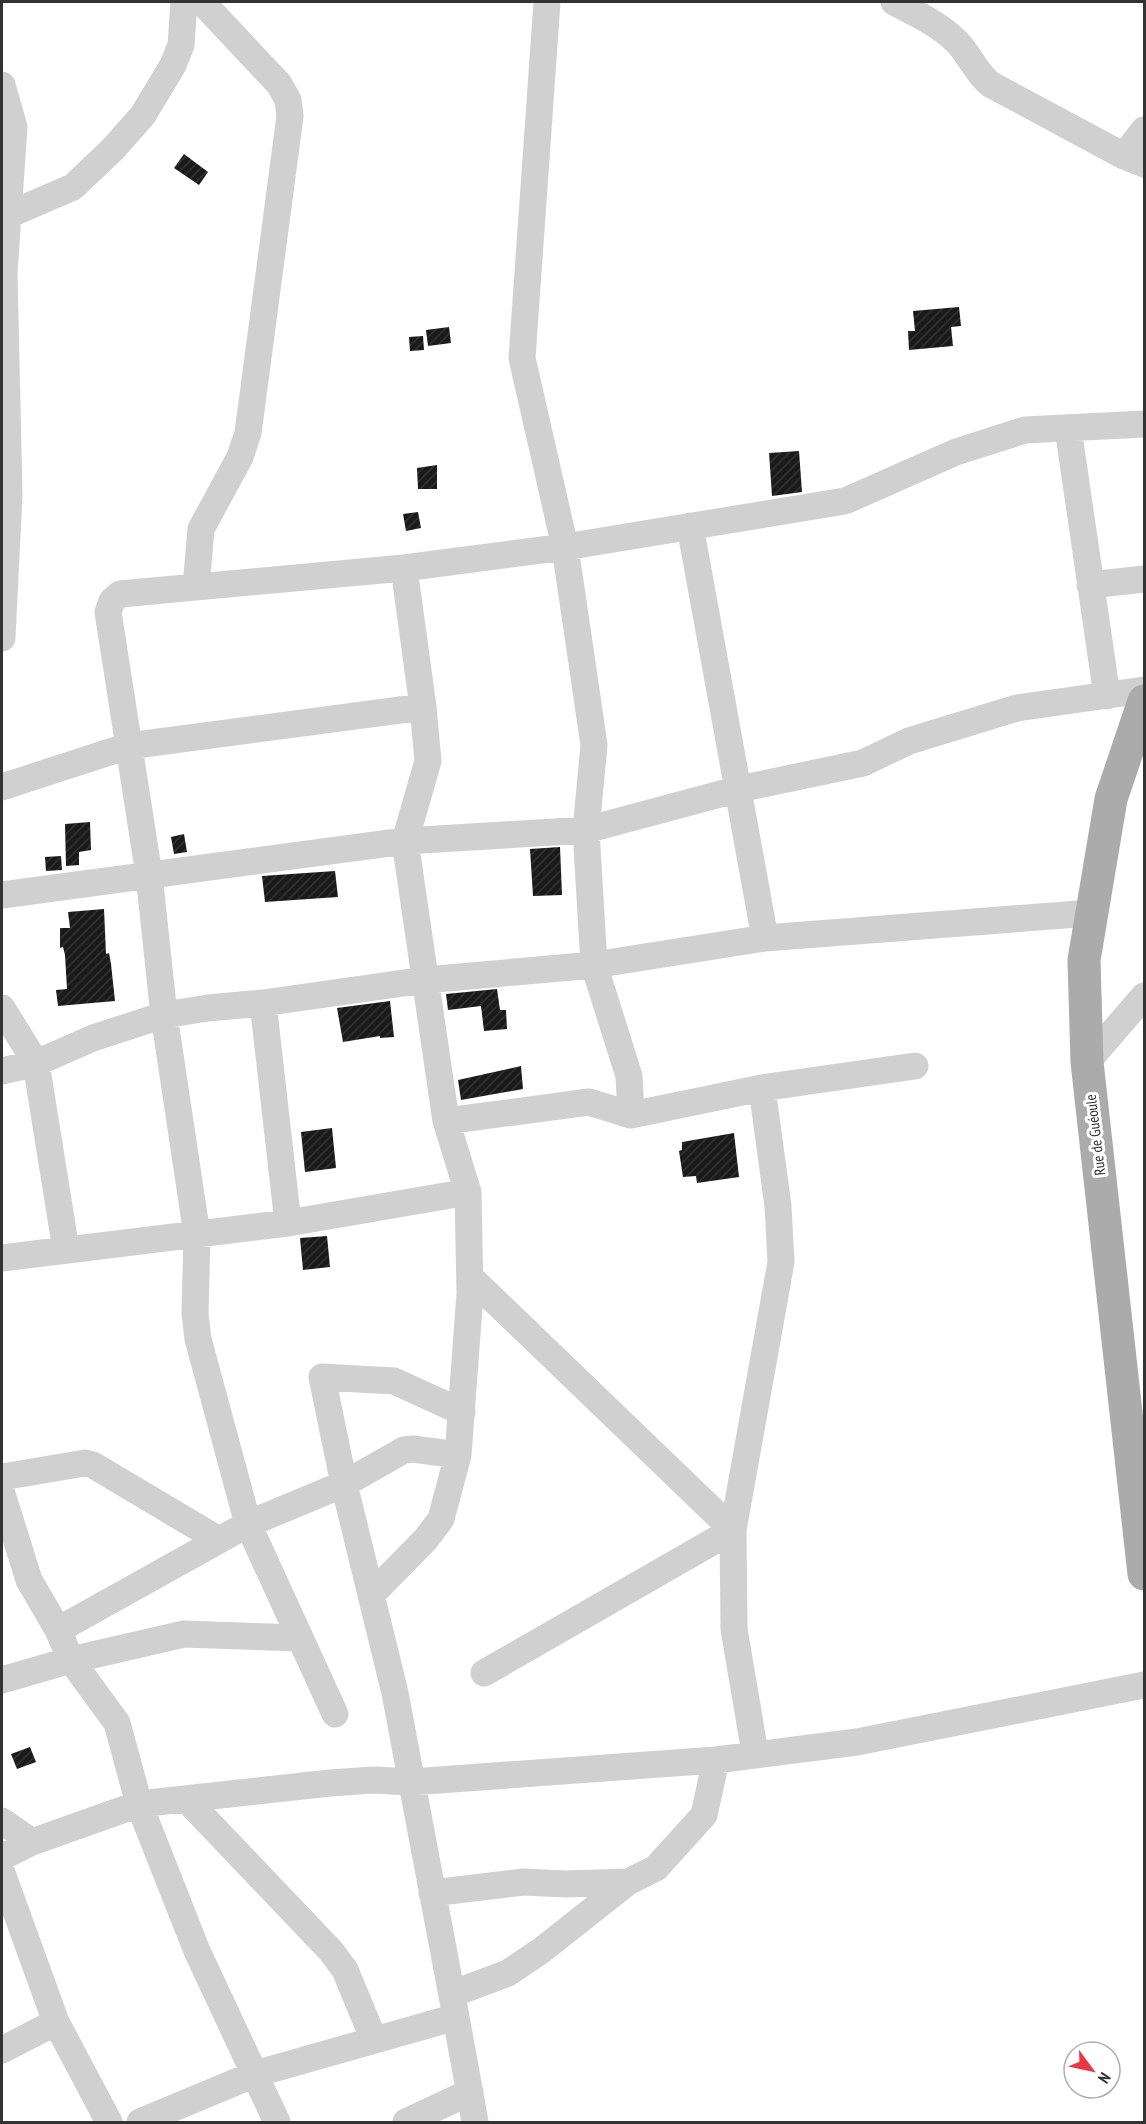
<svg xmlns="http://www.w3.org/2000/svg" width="1146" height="2124" viewBox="0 0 1146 2124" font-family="'PT Sans Narrow',sans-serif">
<defs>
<pattern id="building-hatch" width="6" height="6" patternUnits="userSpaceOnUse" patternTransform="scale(1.5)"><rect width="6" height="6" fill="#1a1a1a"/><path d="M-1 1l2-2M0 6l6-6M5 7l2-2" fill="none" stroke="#333"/></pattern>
</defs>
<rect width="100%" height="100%" fill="#fff"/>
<path fill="url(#building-hatch)" d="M184,154L208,172L199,185L174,168Z
M959,307L961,326L951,327L953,346L909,350L908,331H915L913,311Z
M449,327L451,343L428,346L426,330Z
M423,336L424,350L410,351L409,337Z
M799,451L802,492L772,496L769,453Z
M437,465V489H418L417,468Z
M418,512L421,528L406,531L403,514Z
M90,822L91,850L79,852V865L66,866L65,824Z
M184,834L187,852L174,854L171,837Z
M560,847L562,895L533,896L530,849Z
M61,856L62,870L46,871L45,857Z
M335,871L338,897L265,902L262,876Z
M104,909L106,954L109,953L111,964L115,1001L58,1006L56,990L67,989L65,955L63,947L60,948V928H70L68,912Z
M497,989L500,1010H506L507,1029L484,1031L481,1006L448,1010L446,994Z
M390,1001L394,1037L380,1038V1036L343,1042L337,1008Z
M521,1066L523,1089L461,1100L458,1080Z
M332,1128L336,1168L305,1172L301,1132Z
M734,1133L739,1177L697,1183L696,1176L683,1177L679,1151L682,1150V1142Z
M327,1236L330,1267L303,1270L300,1238Z
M30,1747L36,1762L17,1769L11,1754Z"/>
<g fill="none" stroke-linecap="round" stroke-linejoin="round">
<path stroke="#d0d0d0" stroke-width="27" d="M547,2L522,358L565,547L594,745L586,830L594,965L629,1076L631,1115
M894,2C916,14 940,24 958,43C970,56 976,72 990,84L1124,156L1144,164
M2,85L14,127L4,273L9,495L2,638
M1124,156L1144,130
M8,215L73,187L113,149L143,115L173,65L181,45L184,2
M1068,428L1107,696
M690,526L765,938
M1090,585L1144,579
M196,587L201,529L240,457L248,433L290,116L288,100L279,84L202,2
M2,787L128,746L423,707
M2,895L405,841L586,830L739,789L863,763L909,741L1017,708L1144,690
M263,1003L288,1223
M2,1008L36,1063L66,1250
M1087,1062L1144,996
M2,1071L36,1063L93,1038L164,1015L208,1008L263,1003L425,980L594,965L765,938L1091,913
M446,1121L589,1102L631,1115L762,1088L915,1066
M2,1258L288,1223L468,1192
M470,1277L733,1530L734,1629L755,1753
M2,1477L85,1463L93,1465L219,1540
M2,1494L29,1580L58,1630L71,1660L117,1723L139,1804L197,1951L277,2122
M371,1595L426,1539L441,1519L458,1455L470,1294L468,1192L446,1121L405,841L428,761L423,707L404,568
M58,1630L248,1524L344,1484L404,1450L413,1449L458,1455
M484,1673L733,1530L781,1262L778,1206L762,1088
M2,1680L71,1660L184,1634L300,1638
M335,1714L248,1524L198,1339L195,1314L197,1235L164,1015L149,875L108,612L112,601L120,594L404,568L565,547L845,501L956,452L1025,430L1144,424
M187,1800L331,1951L345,1970L374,2040
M2,1821L32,1842
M2,1857L32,1842L139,1804L330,1783L374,1780L411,1782L716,1760L857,1742L1144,1685
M2,1873L56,2022L109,2122
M432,1893L523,1882L566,1884L628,1882
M452,1994L508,1973L542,1950L628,1882L656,1868L704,1815L716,1760
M456,2017L475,2122
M2,2050L56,2022
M140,2122L255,2074L456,2017L395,1693L344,1484L322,1377L394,1381L462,1412
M406,2122L470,2092"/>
<path stroke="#ababab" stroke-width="33" d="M1144,701L1111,799L1084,960L1087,1062L1144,1574"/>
</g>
<g text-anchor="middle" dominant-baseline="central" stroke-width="6" stroke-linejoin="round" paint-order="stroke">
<g font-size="15" fill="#333" stroke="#fff">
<text transform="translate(1095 1135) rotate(-97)">Rue de Guéoule</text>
</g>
</g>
<rect width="1146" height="2124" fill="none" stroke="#333333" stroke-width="6"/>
<g transform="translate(1092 2070) rotate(123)"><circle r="28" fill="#ffffff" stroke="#adadad" stroke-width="1.5"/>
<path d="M0-4.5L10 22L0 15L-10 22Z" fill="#e63946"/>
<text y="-9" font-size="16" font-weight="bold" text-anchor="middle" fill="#333333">N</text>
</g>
</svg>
